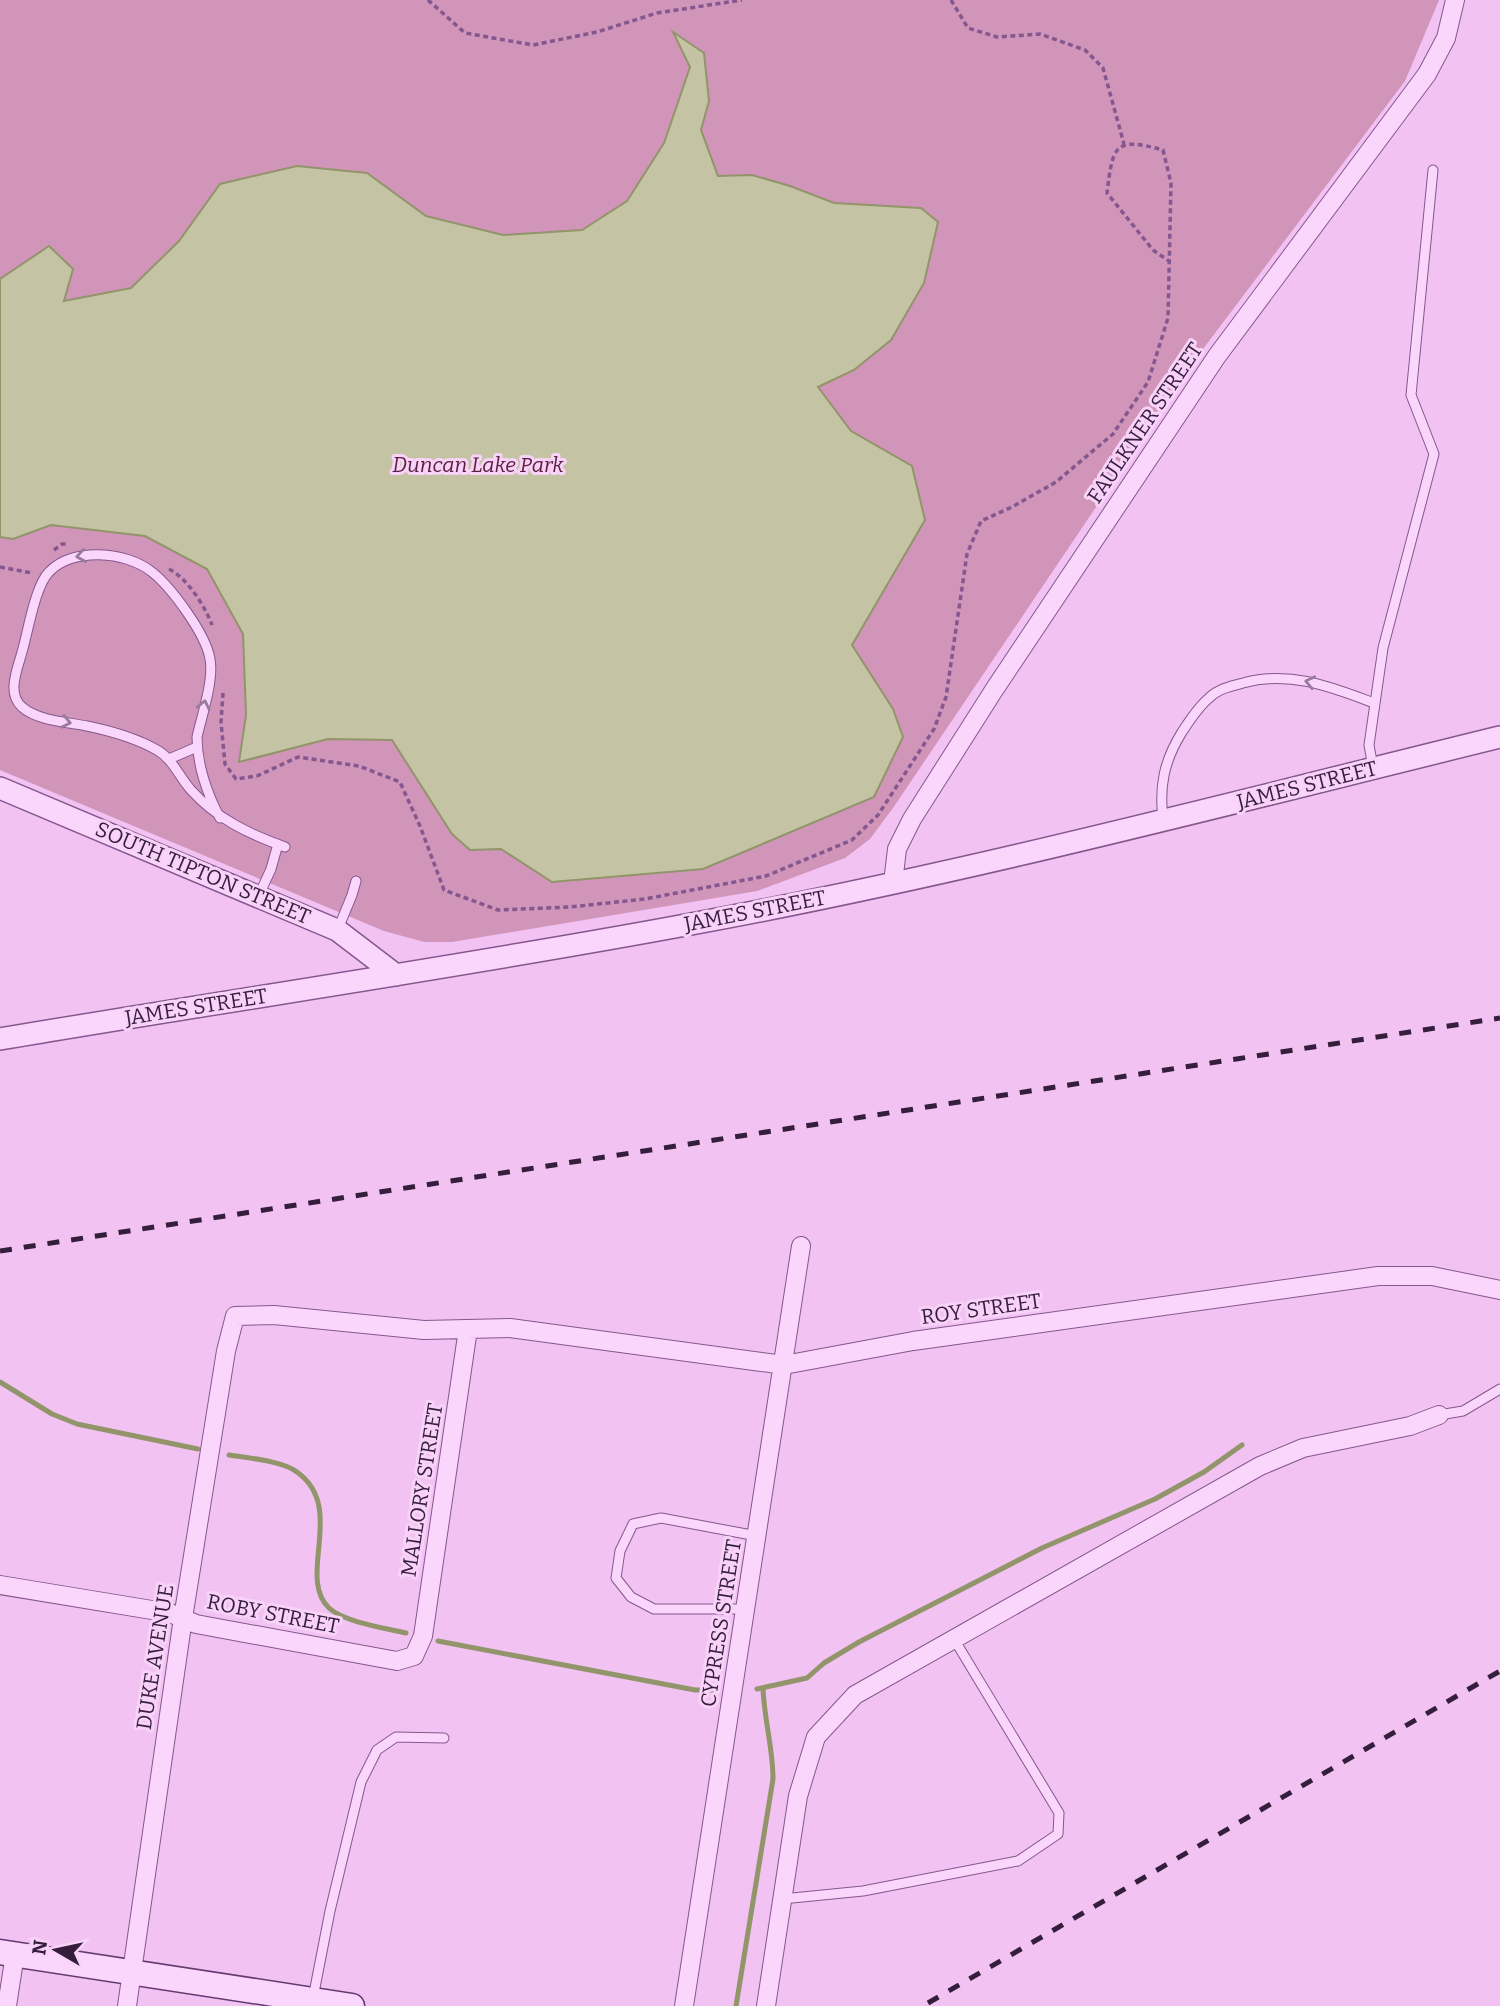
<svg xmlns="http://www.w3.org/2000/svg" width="1500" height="2006" viewBox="0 0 1500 2006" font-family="Bitter,serif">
<rect width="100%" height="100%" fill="#f1c2f2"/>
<path fill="#d195b9" d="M0,0H1439L1405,81L1200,353L893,808L870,839L845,858L757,891L452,942H424L384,931L0,770Z"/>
<path fill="#c4c4a5" stroke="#92946a" stroke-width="2" d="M673,32L704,53L709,101L701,130L718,176L752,175L790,186L834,203L921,208L938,222L924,283L891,340L854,370L818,387L851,431L912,466L925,520L852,645L893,709L903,737L874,797L703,869L552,882L501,849L470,850L452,834L392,740L328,739L239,762L246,715L243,634L207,569L145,536L51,525L13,539L0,537V279L49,246L73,269L64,301L131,288L179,241L220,184L297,166L367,173L426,216L503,235L582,230L627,201L664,143L690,67Z"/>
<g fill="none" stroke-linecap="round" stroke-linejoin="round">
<path stroke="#92946a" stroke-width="5" d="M0,1382L52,1414L77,1424L198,1449
M229,1455C248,1458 283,1461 297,1472C347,1508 296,1576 329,1608C344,1622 385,1628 406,1633
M438,1641L695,1690H716
M757,1689L807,1678L824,1663L859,1642L1042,1548L1155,1499L1204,1472L1242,1445
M736,2006L773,1779C773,1748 764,1719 763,1688"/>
<g stroke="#84578e" stroke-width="11">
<path id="service" d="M169,759L197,747
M1373,767L1369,745L1383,648L1434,454L1411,395L1433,170
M220,818C207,794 197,764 197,737C202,715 214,680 210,659C206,634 171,587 152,572C126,551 72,547 49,572C35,586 28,632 22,652C18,668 6,693 22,707C38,721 67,722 87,726C111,731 136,738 157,750C173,759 179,777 191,790C217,819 249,834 285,847
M1163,819C1159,786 1164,761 1182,732C1190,720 1198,707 1209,698C1218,689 1231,686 1243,683C1290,670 1331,687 1374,703
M259,895L271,869L278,844
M338,929L352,895L356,881
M1439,1415L1463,1411L1500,1389
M746,1609H654L631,1597L616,1578L620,1551L633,1524L661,1518L757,1536
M782,1899L863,1891L1018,1861L1058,1834L1059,1813L954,1639
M313,1998L330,1911L361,1782L377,1750L396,1737L444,1738"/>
</g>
<g stroke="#84578e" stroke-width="20">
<path id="minor" d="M893,883L897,849L912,819L994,690L1217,356L1427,74L1446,38L1455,0
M0,1585L170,1613L196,1624L397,1661L414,1656L423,1636L468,1329
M7,2006L15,1954
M127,2006L183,1618L226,1351L235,1316L274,1315L424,1330L510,1328L784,1365L913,1341L1378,1276H1432L1500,1290
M684,2006L801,1246
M766,2006L798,1796L816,1737L855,1695L1260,1466L1303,1448L1410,1426L1439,1415"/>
</g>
<g stroke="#84578e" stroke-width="24">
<path id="tertiary" d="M0,788L337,930L396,975
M0,1039C230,1000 461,967 691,924C963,874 1231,803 1500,737"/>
</g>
<g stroke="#643a70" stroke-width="27">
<path id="secondary" d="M0,1952L352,2006"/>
</g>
<path stroke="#84578e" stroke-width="3.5" stroke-dasharray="5 3.5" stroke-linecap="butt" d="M428,0L465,33L533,45L597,32L657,13L742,0
M951,0L968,28L997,37L1040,34L1085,50L1103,68L1124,144
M54,550L62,544H68
M0,567L32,573
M169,569C187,578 205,606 212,625
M223,693L221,722L225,764L236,779L257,776L298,757L359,766L400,782L420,826L444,890L498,910L570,907L645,899L766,876L852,840L878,815L934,729L946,697L967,554L981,521L1012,507L1056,482L1113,434L1148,382L1168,318L1171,183L1163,150C1113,136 1113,147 1107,193L1153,250L1169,261"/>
<use href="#service" stroke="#fbd6fc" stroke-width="9"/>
<use href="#minor" stroke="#fbd6fc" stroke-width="18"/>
<use href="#tertiary" stroke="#fbd6fc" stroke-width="21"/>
<use href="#secondary" stroke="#fbd6fc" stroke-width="24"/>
<path stroke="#351d3c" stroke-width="5" stroke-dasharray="12 12" stroke-linecap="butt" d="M0,1251L1500,1018
M928,2003L1500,1671"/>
</g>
<defs><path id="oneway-chevron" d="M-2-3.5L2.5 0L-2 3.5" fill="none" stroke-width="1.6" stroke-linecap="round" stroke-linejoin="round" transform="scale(1.75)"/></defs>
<g stroke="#987a9c">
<use href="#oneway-chevron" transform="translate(81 556) rotate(171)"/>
<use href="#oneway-chevron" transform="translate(1310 682) rotate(-168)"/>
<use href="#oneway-chevron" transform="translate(204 705) rotate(-78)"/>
<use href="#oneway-chevron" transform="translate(66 722) rotate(12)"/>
</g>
<g text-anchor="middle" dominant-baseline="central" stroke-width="6" stroke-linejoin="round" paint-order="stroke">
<g font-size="21" fill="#351d3c" stroke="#f8d2f9">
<text transform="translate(1145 423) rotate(-56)">FAULKNER STREET</text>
<text transform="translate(1307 785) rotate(-14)">JAMES STREET</text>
<text transform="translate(203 873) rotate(23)">SOUTH TIPTON STREET</text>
<text transform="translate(755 911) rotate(-11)">JAMES STREET</text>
<text transform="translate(196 1007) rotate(-9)">JAMES STREET</text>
<text transform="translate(981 1309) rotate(-8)">ROY STREET</text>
<text transform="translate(422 1490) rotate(-81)">MALLORY STREET</text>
<text transform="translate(273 1614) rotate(11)">ROBY STREET</text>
<text transform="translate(721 1623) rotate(-81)">CYPRESS STREET</text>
<text transform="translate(155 1657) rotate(-81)">DUKE AVENUE</text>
</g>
<g font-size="21" font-style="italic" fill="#5b213c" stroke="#f8d2f9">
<text x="478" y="465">Duncan Lake Park</text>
</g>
</g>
<g transform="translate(56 1950) rotate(279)" stroke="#f8d2f9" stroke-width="5" paint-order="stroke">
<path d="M0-5L12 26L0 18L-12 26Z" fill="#351d3c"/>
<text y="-10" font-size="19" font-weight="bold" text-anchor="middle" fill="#351d3c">N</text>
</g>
</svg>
